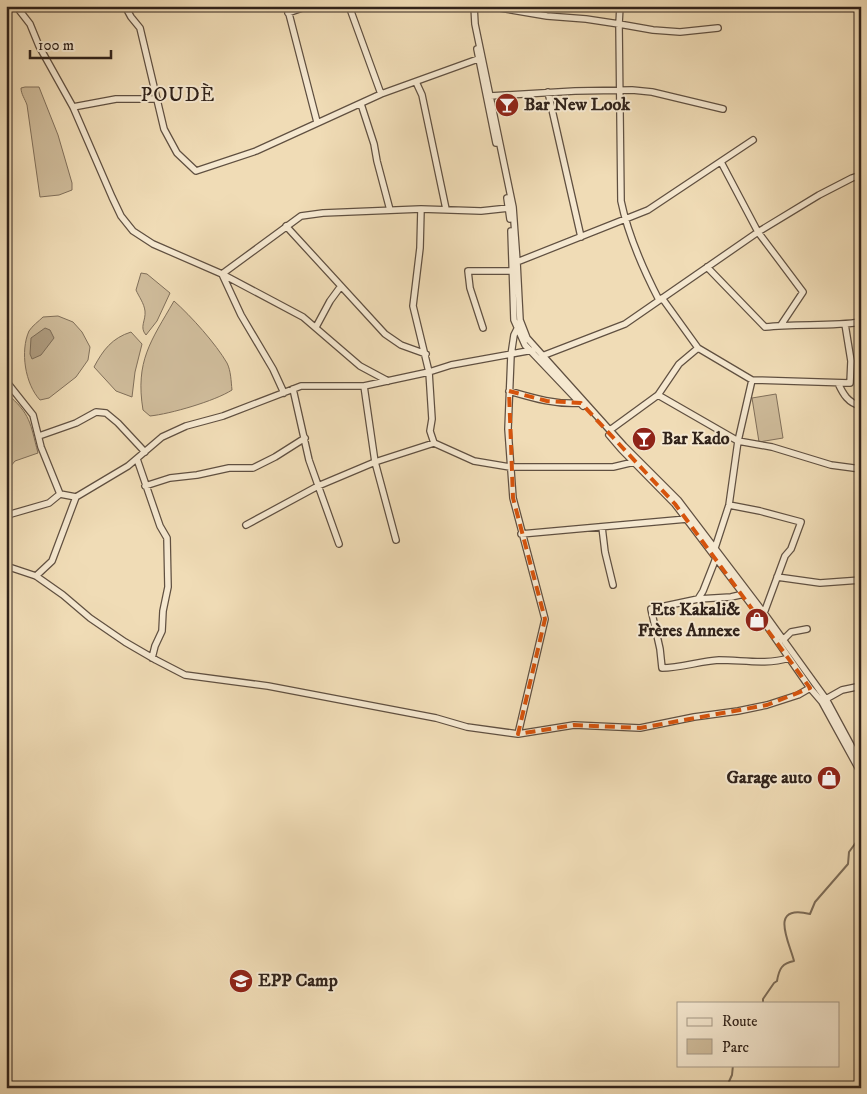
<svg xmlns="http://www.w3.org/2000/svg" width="867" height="1094" viewBox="0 0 867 1094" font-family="'IM FELL DW Pica',serif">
<rect width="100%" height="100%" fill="#f0dcb6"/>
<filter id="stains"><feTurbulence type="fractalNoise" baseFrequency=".004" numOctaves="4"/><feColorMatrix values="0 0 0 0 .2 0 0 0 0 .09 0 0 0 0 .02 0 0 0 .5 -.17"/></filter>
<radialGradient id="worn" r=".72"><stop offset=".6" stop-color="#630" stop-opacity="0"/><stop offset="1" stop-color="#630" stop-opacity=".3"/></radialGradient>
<path fill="#cfbc9b" stroke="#806f5a" d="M25,87H39L58,135L72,183V190L59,195L40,197L27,105C25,99 21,94 21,88Z
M141,273L147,274L170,293L157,321L146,335C139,327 146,321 145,311C144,303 139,297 136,290Z
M174,301C191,316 216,344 227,363C231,371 231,381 232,390C215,401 170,414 150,416L143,410C135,361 151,341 174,301Z
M58,316L73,322L82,332L90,347L88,360L76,377L49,398L40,400C25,384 20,351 29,331C32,326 39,321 43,317Z
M131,332L142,344L135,372L132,397L116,391L94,367C103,350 112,338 131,332Z
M6,393C31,414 30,423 38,453L15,461L6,472Z
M776,394L783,438L759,442L752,398Z"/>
<path fill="#af9d81" stroke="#7c6c58" d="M45,328L50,330L54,338L41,355L32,359L30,354L31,338Z"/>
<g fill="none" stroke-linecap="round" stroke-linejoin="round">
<path stroke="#7c6c58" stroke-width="2" d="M763,1003V999L774,983L777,981C779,969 782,963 794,961C789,941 768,904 810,914L815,902L848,864L849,852L857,841V835L861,831
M726,1088L732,1075L733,1065"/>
<g stroke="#605041" stroke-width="8">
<path id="street" d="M16,6L30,24L39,46L73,107L112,197L121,216L133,231L153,244L222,274L303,317L360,366L388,381
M125,6L131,17L140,28L164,129L177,153L196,171L256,151L381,94L478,59
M287,6L317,122
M349,6L381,94
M474,6L475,24L513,207L517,262L520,320L527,338L624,446L678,500L764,613L826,699L861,764
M488,6L547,16L586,19L619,24L621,201C628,235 643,269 659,300
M620,6L619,24L653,30L680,32L718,28
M288,13L308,6
M477,49L496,143
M416,82L422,95L446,209
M548,92L581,237
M490,96L575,91L632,90L652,92L723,109
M361,104L374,144L377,161L390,210
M73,107L116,99H157
M721,162L758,232L803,292L781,325
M507,198L510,219
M421,209L420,248L413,306L429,372L432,419L430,431L434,443L474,461L510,467H613L634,462
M286,226L385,334L401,345L426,354
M511,231L514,320L525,345L583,406
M517,262L648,210L753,140
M707,267L765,327C797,323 829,327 861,322
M662,298L698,348L752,380L850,383L851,361L845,324
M316,327L330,301L341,286
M483,328L470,288L468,271H513
M517,329L514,335L511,355L508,429L513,498L545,619L518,734
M542,356L625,324L758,232L819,195L852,178L861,175
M6,381L33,415L41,447L60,494
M838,383C843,394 848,403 861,406
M364,386L375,462L396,540
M293,389L309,460L339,544
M509,391C533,398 556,405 581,403
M284,393L273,369L241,315L222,274L301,216L323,213L421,209L481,211L509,208
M658,395L738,441L772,447L831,465L861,469
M610,430L658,395L679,364L698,348
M609,435L621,449L675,504L760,616L810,688L822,702L861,773
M39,436L76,423L96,412L106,413L118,423L145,452
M137,459L160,526L167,538L168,587L163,611L162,631L155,646L152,658
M145,486L170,478L197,475L229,468H253L275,457L305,438
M729,505L760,511L801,522L791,549L785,556L764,613
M6,519L11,514L49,503L60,494L76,497
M246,525L318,486L375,462L434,443
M602,527L605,552L613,585
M521,534L687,519
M715,548L729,505L738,441L752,380
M6,566L36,576L63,595L90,618L125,642L156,660L185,675L268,686L436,718L467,727L518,734L574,725L640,728L694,717L738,711L767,705L798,695L810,688
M36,576L52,561L76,497L128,466L162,437L186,426L223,416L301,386H364L429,372L451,365L533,350
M777,577L820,583L861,580
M744,594L731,597L698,599L651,609L660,649L662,668C681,668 700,661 719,660C743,660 766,665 789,658
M698,599L703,591L716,558
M783,640L791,632L807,629
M826,699L842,690L861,686"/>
</g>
<use href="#street" stroke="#f5e8d0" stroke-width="5.5"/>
</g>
<path fill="none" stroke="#d6540d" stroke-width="4" stroke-dasharray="10 6" stroke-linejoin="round" d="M509,391L547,401L581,403L675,504L810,688L767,705L640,728L574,725L518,734L545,619L513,498Z"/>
<defs>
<g id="bar-disc" transform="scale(1.25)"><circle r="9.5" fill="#8f2418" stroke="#f5e8d0"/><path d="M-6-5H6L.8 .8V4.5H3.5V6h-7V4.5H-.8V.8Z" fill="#fff"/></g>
<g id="shop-disc" transform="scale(1.25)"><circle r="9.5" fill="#8f2418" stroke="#f5e8d0"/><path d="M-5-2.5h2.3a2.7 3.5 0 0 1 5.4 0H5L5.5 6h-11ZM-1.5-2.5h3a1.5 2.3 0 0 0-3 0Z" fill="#fff"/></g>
<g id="school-disc" transform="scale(1.25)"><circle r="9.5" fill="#8f2418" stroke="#f5e8d0"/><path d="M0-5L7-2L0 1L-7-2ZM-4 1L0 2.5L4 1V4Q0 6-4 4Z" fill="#fff"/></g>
</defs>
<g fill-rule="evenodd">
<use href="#bar-disc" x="507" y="105"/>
<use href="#bar-disc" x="644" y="439"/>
<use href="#shop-disc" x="757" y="620"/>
<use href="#shop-disc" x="829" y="778"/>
<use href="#school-disc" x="241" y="981"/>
</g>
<g text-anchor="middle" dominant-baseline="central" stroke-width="4" stroke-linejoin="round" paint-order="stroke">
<g font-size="18" font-weight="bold" fill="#30221a" stroke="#f5e8d0" text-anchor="start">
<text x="524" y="105">Bar New Look</text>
<text x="662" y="439">Bar Kado</text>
<text x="740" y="610" text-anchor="end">Ets Kakali&amp;<tspan x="740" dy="21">Frères Annexe</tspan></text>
<text x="812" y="778" text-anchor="end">Garage auto</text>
<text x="258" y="981">EPP Camp</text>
</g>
<g font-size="20" letter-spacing="1" fill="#30221a" stroke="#f5e8d0">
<text x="178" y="95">POUDÈ</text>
</g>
</g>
<rect width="867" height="1094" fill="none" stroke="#f0dcb6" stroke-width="25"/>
<rect x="8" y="8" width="852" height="1079" fill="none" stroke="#30221a" stroke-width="2.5"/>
<rect x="12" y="12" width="842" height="1069" fill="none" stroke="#30221a"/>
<rect x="677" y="1002" width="162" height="65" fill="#f5e8d0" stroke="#a69987"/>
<rect x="687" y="1018" width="25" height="8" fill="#f5e8d0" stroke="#a69987"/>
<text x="722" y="1026" font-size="15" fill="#30221a">Route</text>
<rect x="687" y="1039" width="25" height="15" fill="#cfbc9b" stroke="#a69987"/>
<text x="722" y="1052" font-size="15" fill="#30221a">Parc</text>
<path d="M30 50v8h81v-8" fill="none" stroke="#30221a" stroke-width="2.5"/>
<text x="38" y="50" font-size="15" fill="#30221a" stroke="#f5e8d0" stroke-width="4" paint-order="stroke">100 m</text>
<rect width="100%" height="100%" filter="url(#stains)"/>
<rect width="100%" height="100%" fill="url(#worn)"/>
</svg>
